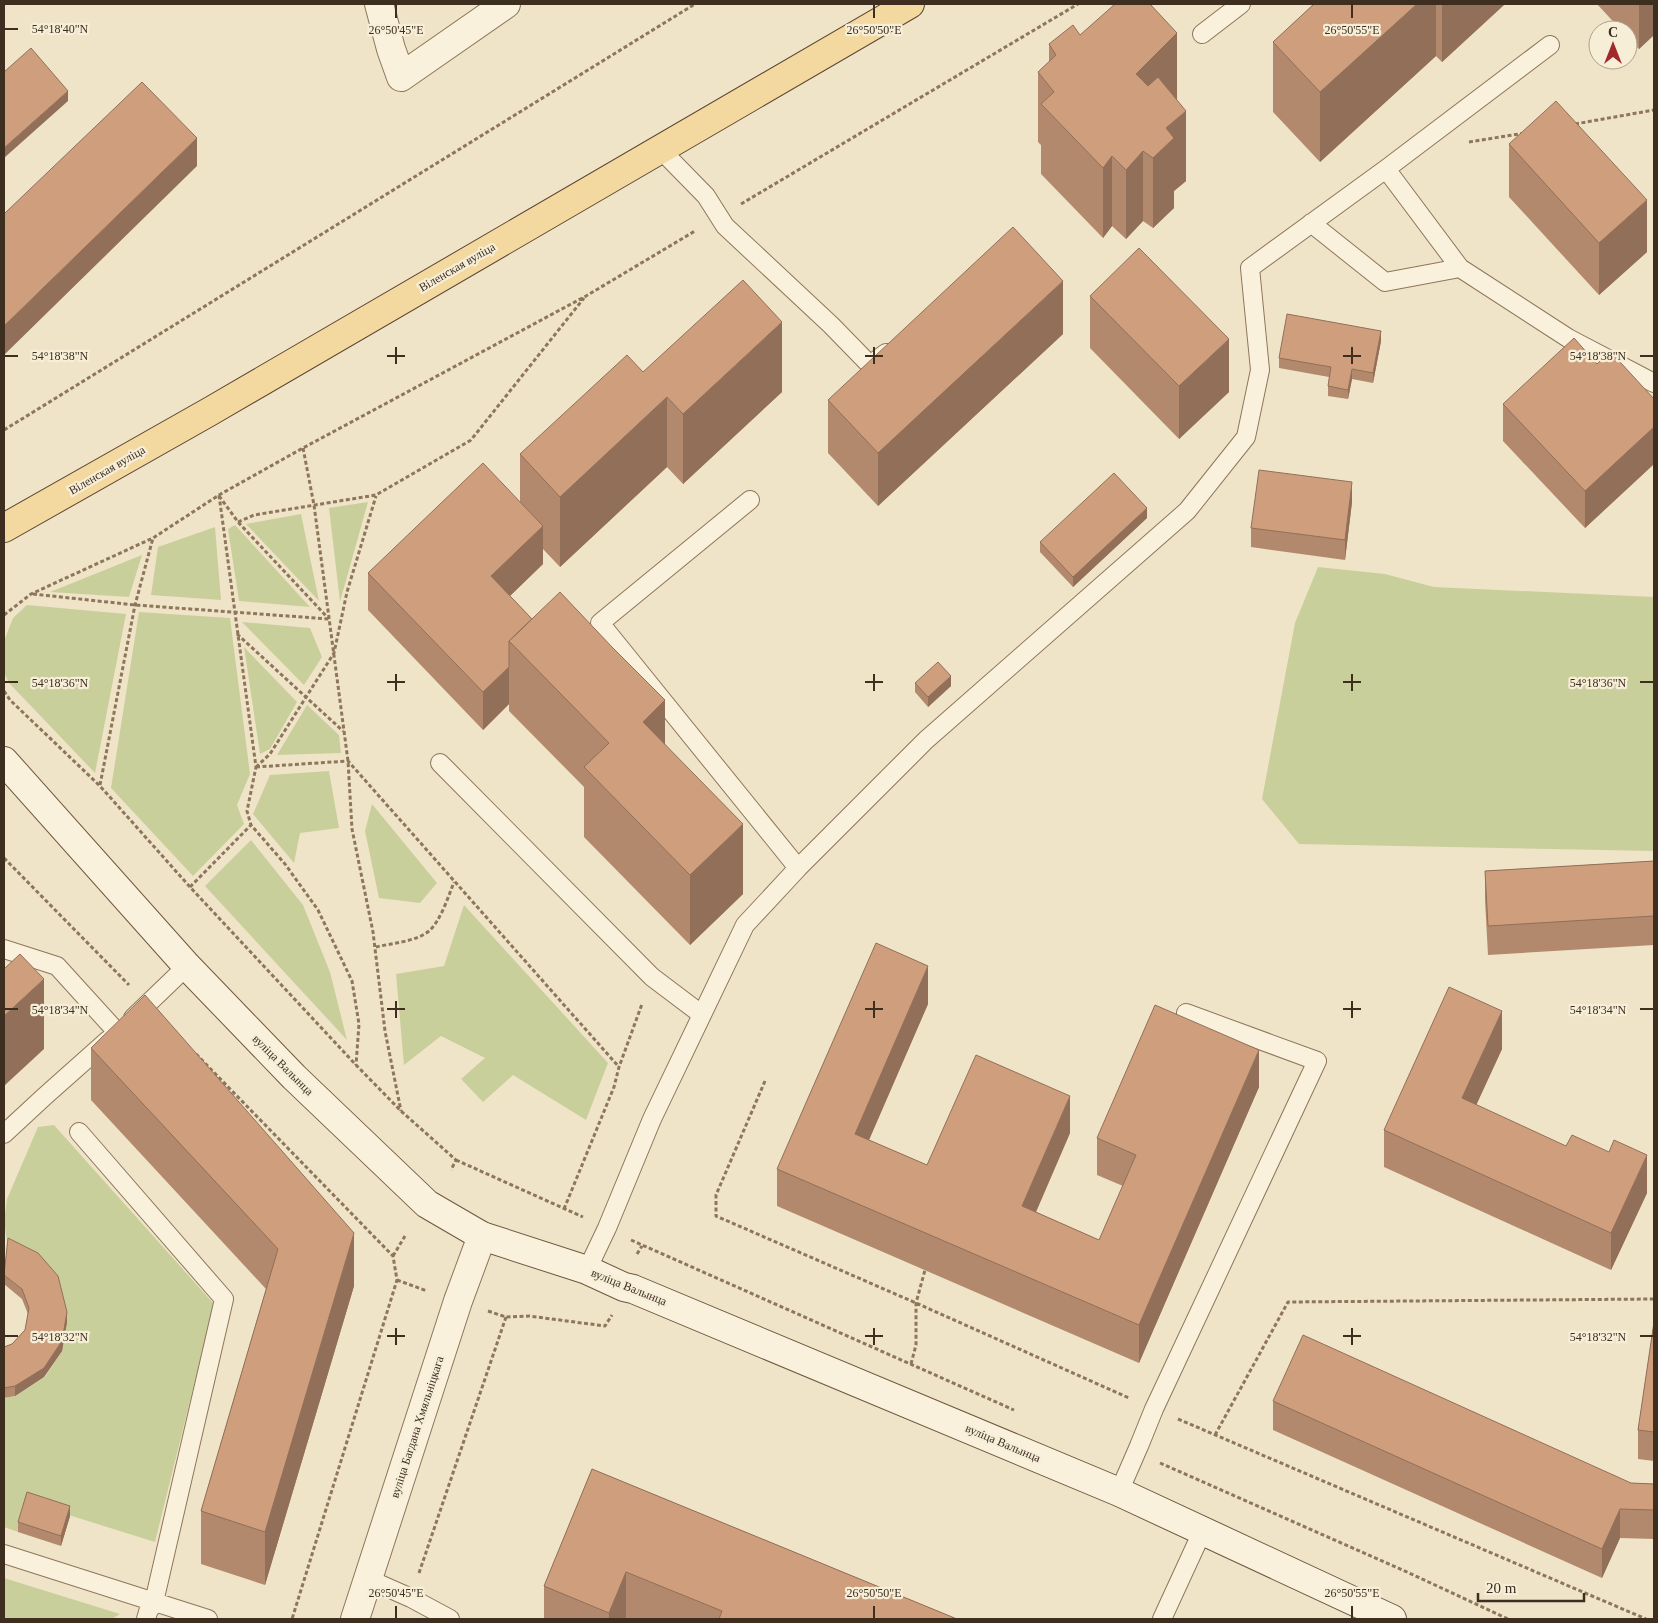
<svg xmlns="http://www.w3.org/2000/svg" width="1658" height="1623" viewBox="0 0 1658 1623" font-family="Georgia,serif">
<rect width="100%" height="100%" fill="#f0e4c8"/>
<path fill="#c9cf9b" d="M368,502L340,602L329,508Z
M301,514L319,601L246,524Z
M235,525L310,607L239,601L228,529Z
M215,527L221,600L151,595L158,547Z
M142,555L129,597L50,592Z
M1318,567L1385,574L1434,587L1654,597V851L1299,844L1262,799L1295,623Z
M27,605L126,614L95,773L9,683L4,672V641L13,618Z
M139,612L230,618L250,774L237,805L244,824L193,876L111,788Z
M242,622L310,628L322,657L304,685Z
M244,647L297,702L270,749L260,754Z
M307,705L339,735L341,753L277,755Z
M329,771L339,828L300,833L294,863L253,814L270,775Z
M372,804L437,883L420,903L379,898L365,831Z
M251,840L303,905L330,972L347,1040L205,886Z
M464,905L608,1063L586,1120L513,1075L483,1102L461,1079L485,1058L441,1036L404,1065L396,974L444,966Z
M54,1125L214,1304L155,1542L27,1502L18,1532L4,1527V1398L15,1396L45,1377L62,1351L8,1248L4,1221L7,1199L38,1127Z
M4,1578L120,1614L112,1619H4Z"/>
<g fill="none" stroke-linecap="round" stroke-linejoin="round">
<g stroke="#8d765c" stroke-width="20">
<path id="lane" d="M1202,34L1241,4
M660,149L706,196L725,226L831,325L870,365L886,353
M1386,169L1460,268L1568,338L1654,383
M1311,223L1385,282L1460,268
M750,500L600,623L798,868
M440,763L652,977L701,1014
M4,949L57,966L117,1032
M133,1018L187,966
M79,1132L224,1299L154,1602L148,1612L146,1619
M4,1134L45,1096L108,1040
M587,1270L607,1228L652,1119L745,925L798,868L926,740L1187,511L1246,437L1260,370L1250,268L1386,169L1550,45
M1119,1492L1139,1446L1154,1409L1317,1061L1186,1013
M4,1554L208,1619
M368,1579L411,1598L450,1619
M1162,1619L1202,1532"/>
</g>
<g stroke="#8d765c" stroke-width="30">
<path id="street" d="M379,4L391,49L401,77L506,4
M355,1619L458,1301L482,1236"/>
</g>
<g stroke="#6f573f" stroke-width="30">
<path id="secondary" d="M4,761L187,966L294,1077L427,1204L482,1236L587,1270L624,1287L633,1289L1119,1492L1392,1619"/>
</g>
<g stroke="#5b4430" stroke-width="30">
<path id="primary" d="M4,528L209,412L910,4"/>
</g>
<path stroke="#8d765c" stroke-width="3" stroke-dasharray="4 2.5" stroke-linecap="butt" d="M1575,124L1654,110
M1469,142L1525,133
M741,204L1078,4
M4,430L695,4
M303,448L314,505L348,761L352,829L373,932L385,1031L401,1111
M219,495L256,767L247,811L251,825L285,864L318,910L352,981L359,1024L356,1065
M219,496L238,522L328,618
M238,522L254,515L376,495L471,440L584,298
M33,594L135,605L329,619
M4,615L31,594L153,538L219,495L303,448L586,296L695,231
M237,634L343,731
M4,691L10,700L100,786L190,887L356,1065L401,1111L456,1160L451,1170
M256,767L348,761L619,1067
M256,767L270,754L334,653L347,592L376,496
M100,785L135,605L153,538
M4,858L129,985
M190,887L251,825
M376,947C392,943 415,942 429,931C440,922 449,895 454,882
M196,1054L393,1256L397,1280L292,1619
M765,1081L716,1195V1216L916,1303L1129,1398
M456,1160L583,1217
M564,1209L614,1087L619,1067L642,1004
M631,1240L1014,1410
M637,1254L642,1246
M393,1256L405,1236
M397,1280L427,1291
M488,1311L506,1317L529,1316L605,1326L612,1315
M911,1364L916,1345V1303L925,1270
M1178,1419L1646,1619
M1215,1435L1288,1302L1654,1299
M1160,1463L1407,1572L1508,1619
M419,1573L506,1317"/>
<use href="#lane" stroke="#faf1dc" stroke-width="18"/>
<use href="#street" stroke="#faf1dc" stroke-width="28"/>
<use href="#secondary" stroke="#faf1dc" stroke-width="28"/>
<use href="#primary" stroke="#f3d9a0" stroke-width="28"/>
</g>
<path fill="#b2896c" d="M1314,4H1505L1442,62L1436,56L1320,162L1273,112V42Z
M1597,4H1654V35L1639,49L1628,38V30H1621Z
M1080,35L1177,100L1186,181L1174,191V208L1153,228L1143,221L1126,239L1112,226L1103,238L1041,174V145L1038,142V72L1049,62V44Z
M1509,144L1647,252L1599,295L1509,197Z
M1090,296L1229,392L1179,439L1090,348Z
M1063,334L878,506L828,453V400Z
M1381,341L1373,383L1352,379L1348,399L1328,396V386L1329,377L1279,368V358Z
M1597,364L1654,399V464L1585,528L1503,441V404Z
M643,372L782,392L683,484L667,467L560,567L543,549V564L510,596L532,619L665,744L743,894L690,945L584,837V787L509,711V704L483,730L368,610V573L520,502V454Z
M1352,502L1345,560L1251,547V528Z
M1147,518L1073,587L1040,552V542Z
M915,683L951,686L928,707L915,692Z
M1654,861V945L1488,955L1485,900V871Z
M928,1004L869,1140L927,1165L1070,1133L1036,1212L1099,1240L1123,1186L1097,1175V1138L1259,1087L1139,1363L777,1206V1169Z
M91,1048L354,1286L265,1585L201,1564V1511L266,1289L91,1100Z
M1502,1049L1476,1105L1647,1193L1611,1270L1384,1167V1130Z
M4,1275L67,1322L62,1351L44,1377L15,1396L4,1398V1347L12,1344L25,1330L28,1314L22,1299L4,1284Z
M1654,1322V1461L1638,1459V1430Z
M1273,1401L1631,1483L1654,1484V1539L1620,1538L1602,1578L1273,1430Z
M592,1469L957,1619H544V1586Z
M70,1516L61,1546L18,1532V1522Z"/>
<path fill="#916f58" d="M1417,4H1436V56L1320,162V92Z
M1442,4H1505L1442,62Z
M1639,4H1654V35L1639,49Z
M1177,33V103L1136,143V74Z
M68,91V101L4,158V148Z
M1186,111V181L1174,191V208L1153,228V158L1166,128Z
M197,138V166L4,355V326Z
M1143,151V221L1126,239V170Z
M1112,156V226L1103,238V168Z
M1647,200V252L1599,295V243Z
M1063,281V334L878,506V453Z
M782,322V392L683,484V414Z
M1381,331V341L1373,383V373Z
M1229,339V392L1179,439V386Z
M1352,369V379L1348,399V390Z
M667,397V467L560,567V497Z
M1654,427V464L1585,528V491Z
M1352,482V502L1345,560V540Z
M1147,508V518L1073,587V577Z
M543,526V564L491,614V576Z
M509,667V704L483,730V692Z
M951,676V686L928,707V697Z
M665,700V770L643,722Z
M743,824V894L690,945V875Z
M928,966V1004L855,1172V1134Z
M44,979V1049L4,1086V1016Z
M1502,1011V1049L1462,1136V1098Z
M1259,1050V1087L1139,1363V1325Z
M1070,1096V1133L1022,1244V1206Z
M1647,1155V1193L1611,1270V1233Z
M354,1233V1286L265,1585V1532Z
M67,1312V1322L62,1351L44,1377L15,1396V1386Z
M70,1506V1516L61,1546V1536Z
M1620,1509V1538L1602,1578V1549Z
M626,1572V1619H609V1613Z"/>
<path fill="#cf9f7d" stroke="#916f58" d="M1115,4H1150L1177,33L1136,74L1148,86L1158,77L1186,111L1166,128L1174,138L1153,158L1143,151L1126,170L1112,156L1103,168L1041,104L1054,92L1038,72L1056,55L1049,44L1073,25L1080,35Z
M1314,4H1417L1320,92L1273,42Z
M31,48L68,91L4,148V72Z
M142,82L197,138L4,326V214Z
M1556,101L1647,200L1599,243L1509,144Z
M1013,227L1063,281L878,453L828,400Z
M1139,248L1229,339L1179,386L1090,296Z
M743,280L782,322L683,414L667,397L560,497L520,454L627,355L643,372Z
M1287,314L1381,331L1373,373L1352,369L1348,390L1328,386L1331,367L1279,358Z
M1574,338L1597,364L1610,351L1654,399V427L1585,491L1503,404Z
M483,463L543,526L491,576L532,619L509,641V667L483,692L368,573Z
M1259,470L1352,482L1345,540L1251,528Z
M1114,473L1147,508L1073,577L1040,542Z
M560,592L612,647L665,700L643,722L743,824L690,875L584,767L609,743L509,641Z
M938,662L951,676L928,697L915,683Z
M1654,861V916L1488,926L1485,871Z
M876,943L928,966L855,1134L927,1165L976,1055L1070,1096L1022,1206L1099,1240L1136,1155L1097,1138L1155,1005L1259,1050L1139,1325L777,1169Z
M20,954L44,979L4,1016V969Z
M1449,987L1502,1011L1462,1098L1566,1146L1572,1135L1609,1152L1614,1140L1647,1155L1611,1233L1384,1130Z
M145,995L354,1233L265,1532L201,1511L278,1249L91,1048Z
M8,1238L38,1253L58,1276L67,1312L62,1341L44,1368L15,1386L4,1388V1347L12,1344L25,1330L29,1308L22,1289L4,1275Z
M1654,1322V1432L1638,1430Z
M1303,1335L1631,1483L1654,1484V1510L1620,1509L1602,1549L1273,1401Z
M592,1469L957,1619H719L722,1611L626,1572L609,1613L544,1586Z
M27,1492L70,1506L61,1536L18,1522Z"/>
<path fill="none" stroke="#3d2e20" stroke-width="2" d="M396,5V18M874,5V18M1352,5V18M5,29H18M396,347V364M874,347V364M1352,347V364M5,356H18M387,356H405M865,356H883M1343,356H1361M1640,356H1653M396,674V691M874,674V691M1352,674V691M5,682H18M387,682H405M865,682H883M1343,682H1361M1640,682H1653M396,1001V1018M874,1001V1018M1352,1001V1018M5,1009H18M387,1009H405M865,1009H883M1343,1009H1361M1640,1009H1653M396,1328V1345M874,1328V1345M1352,1328V1345M5,1336H18M387,1336H405M865,1336H883M1343,1336H1361M1640,1336H1653M396,1606V1618M874,1606V1618M1352,1606V1618"/>
<g text-anchor="middle" dominant-baseline="central" stroke-width="4.5" stroke-linejoin="round" paint-order="stroke">
<g font-size="12" fill="#3d2e20" stroke="#f7eed8">
<text transform="translate(457 267) rotate(-30)">Віленская вуліца</text>
<text transform="translate(107 470) rotate(-30)">Віленская вуліца</text>
<text transform="translate(283 1065) rotate(45)">вуліца Валынца</text>
<text transform="translate(629 1287) rotate(22)">вуліца Валынца</text>
<text transform="translate(417 1427) rotate(-72)">вуліца Багдана Хмяльніцкага</text>
<text transform="translate(1003 1443) rotate(23)">вуліца Валынца</text>
</g>
</g>
<g font-size="12" text-anchor="middle" fill="#3d2e20" stroke="#f7eed8" stroke-width="4.5" stroke-linejoin="round" paint-order="stroke">
<text x="60" y="33">54°18'40"N</text>
<text x="396" y="34">26°50'45"E</text>
<text x="874" y="34">26°50'50"E</text>
<text x="1352" y="34">26°50'55"E</text>
<text x="60" y="360">54°18'38"N</text>
<text x="1598" y="360">54°18'38"N</text>
<text x="60" y="687">54°18'36"N</text>
<text x="1598" y="687">54°18'36"N</text>
<text x="60" y="1014">54°18'34"N</text>
<text x="1598" y="1014">54°18'34"N</text>
<text x="60" y="1341">54°18'32"N</text>
<text x="1598" y="1341">54°18'32"N</text>
<text x="396" y="1597">26°50'45"E</text>
<text x="874" y="1597">26°50'50"E</text>
<text x="1352" y="1597">26°50'55"E</text>
</g>
<rect width="1658" height="1623" fill="none" stroke="#3d2e20" stroke-width="10"/>
<g transform="translate(1613 45)"><circle r="24" fill="#f7eed8" stroke="#ada18e"/>
<path d="M0-4L9 19L0 12L-9 19Z" fill="#9e2a2b"/>
<text y="-8" font-size="14" font-weight="bold" text-anchor="middle" fill="#3d2e20">С</text>
</g>
<path d="M1478 1593v8h106v-8" fill="none" stroke="#3d2e20" stroke-width="2.5"/>
<text x="1486" y="1593" font-size="15" fill="#3d2e20" stroke="#f7eed8" stroke-width="4" paint-order="stroke">20 m</text>
</svg>
